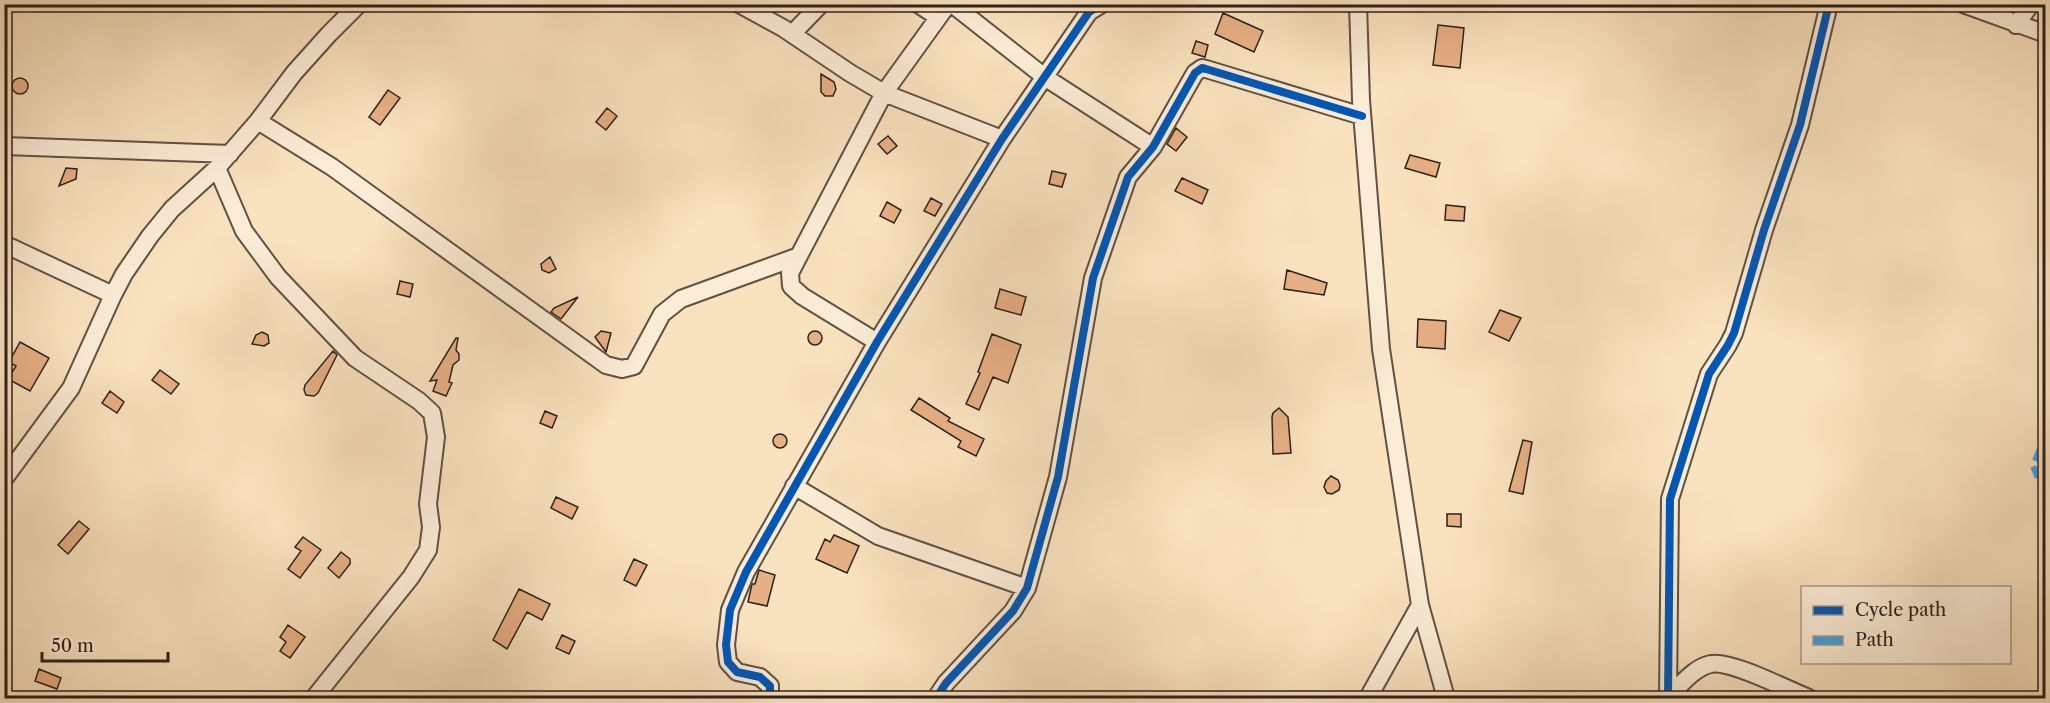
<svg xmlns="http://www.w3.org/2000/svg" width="2050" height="703" viewBox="0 0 2050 703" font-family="'Libre Caslon Text',serif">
<rect width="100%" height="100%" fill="#f9e2be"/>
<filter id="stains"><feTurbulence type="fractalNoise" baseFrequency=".00333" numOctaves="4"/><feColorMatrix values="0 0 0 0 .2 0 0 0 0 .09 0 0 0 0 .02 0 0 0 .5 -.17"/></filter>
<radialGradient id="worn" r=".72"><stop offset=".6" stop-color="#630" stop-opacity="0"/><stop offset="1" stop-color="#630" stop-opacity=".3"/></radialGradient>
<path fill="#e7af84" stroke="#2d211b" stroke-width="1.5" d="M1223,13L1263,31L1254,52L1215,34Z
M1438,25L1464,28L1460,68L1433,65Z
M1196,41L1208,45L1205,57L1192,53Z
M821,74L834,82L836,89L833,96H825L821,92Z
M12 86a8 8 0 1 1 16 0a8 8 0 1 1-16 0Z
M388,90L400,98L380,125L369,117Z
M607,108L617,116L606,130L596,122Z
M1176,128L1187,137L1176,151L1167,144Z
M888,136L897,146L887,154L878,144Z
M1410,155L1440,163L1436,177L1405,168Z
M66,168L77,169L76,179L59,186Z
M1052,171L1066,174L1062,187L1049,184Z
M1182,178L1208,190L1202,204L1175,191Z
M931,198L942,204L935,216L924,211Z
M887,202L901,210L894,223L880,216Z
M1446,205L1465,207L1464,221L1445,220Z
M550,257L556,269L549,273L542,270L541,264Z
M1287,270L1327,283L1324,295L1284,289Z
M400,281L413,284L410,297L397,294Z
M1000,289L1026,297L1021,315L995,308Z
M578,297L561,319L551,312L554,308Z
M1500,310L1521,318L1509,341L1489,332Z
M1418,319L1446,321L1445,349L1417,347Z
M808 338a7 7 0 1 1 14 0a7 7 0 1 1-14 0Z
M601,331L611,333L606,352L595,337Z
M262,332L268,335L269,343L264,346L252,344L256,335Z
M992,334L1021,345L1008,383L993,377L979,410L966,404L980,373L978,372Z
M456,338H458L456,350L459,354V360L453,365L449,382L452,383L446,396L433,391L437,380L430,381Z
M20,342L49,358L30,391L8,379L16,366L9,362Z
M333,351L337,355L318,393L314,396L306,395L304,390L305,385Z
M160,370L179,384L171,394L152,380Z
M110,391L124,402L117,413L102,403Z
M919,398L950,418L948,421L984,439L976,456L958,447L961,441L911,410Z
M1279,408L1288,417L1291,453L1273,454L1272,417L1273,413Z
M545,411L557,416L552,428L540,423Z
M773 441a7 7 0 1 1 14 0a7 7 0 1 1-14 0Z
M1523,440L1532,442L1523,494L1509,491Z
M1331,476L1338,480L1340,485L1339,490L1332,494L1327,493L1324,487L1326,481Z
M556,497L578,507L572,519L551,508Z
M1447,514H1461V527L1447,526Z
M79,521L89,529L68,554L58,545Z
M834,535L859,546L847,573L816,559L825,539L830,542Z
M303,537L321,550L300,578L288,569L301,551L295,547Z
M341,552L350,559V564L339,578L328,568Z
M634,559L647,565L636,586L624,580Z
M759,570L775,575L767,606L748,602L752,584H755Z
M519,589L550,604L542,620L527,612L507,649L493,640Z
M288,625L305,637L290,658L280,651L286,642L280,637Z
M562,635L575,641L569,654L556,648Z
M39,669L61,678L57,689L35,681Z"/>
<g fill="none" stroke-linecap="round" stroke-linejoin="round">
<g stroke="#605144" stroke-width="20">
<path id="street" d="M739,4L783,28L850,73L884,93L1002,139
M918,4L938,17
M952,4L1046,78L1153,147
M1358,4L1361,100L1381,349L1420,605L1446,698
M1963,4L2046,34
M2016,25L2031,4
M792,34L821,4
M258,121L332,167L606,365L622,369L634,366L662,314L681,299L799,256
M4,146L230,154
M217,168L244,231L278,277L355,358L419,401L432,413L436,437L428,504L431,527L428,550L411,577L314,698
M4,244L113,295
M877,342L802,296L791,286L790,273L884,93L948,4
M4,479L71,388L113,295L124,274L150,236L172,209L217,168L258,121L294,73L329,34L359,4
M794,486L878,536L1027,588
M770,698V686L760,677L737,672L728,662L726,645L730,610L746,572L877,342L1002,139L1089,12L1102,4
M936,698L946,683L1013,611L1027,588L1058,477L1093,278L1128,177L1153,147L1195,73L1202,68L1206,69L1362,116
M1368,698L1420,605
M1667,698C1679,687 1694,667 1711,664C1731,660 1788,690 1809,698
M1668,698L1670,499L1709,374L1728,345L1734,333L1764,230L1800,125L1829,4"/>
</g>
<use href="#street" stroke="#fbecd5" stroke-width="16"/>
<path stroke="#3ea2ea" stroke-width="6" stroke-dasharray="12 6" stroke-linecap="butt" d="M2046,433L2033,466L2046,497"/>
<g stroke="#fbecd5" stroke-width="11">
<path id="cycleway" d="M770,698V686L760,677L737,672L728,662L726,645L730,610L746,572L877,342L1002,139L1089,12L1102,4
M936,698L946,683L1013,611L1027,588L1058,477L1093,278L1128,177L1153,147L1195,73L1202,68L1206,69L1362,116
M1668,698L1670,499L1709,374L1728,345L1734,333L1764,230L1800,125L1829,4"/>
</g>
<use href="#cycleway" stroke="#0057b8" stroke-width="8"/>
</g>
<rect width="2050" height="703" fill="none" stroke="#f9e2be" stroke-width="24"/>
<rect x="6" y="6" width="2038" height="691" fill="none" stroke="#2d211b" stroke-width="3"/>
<rect x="12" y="12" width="2026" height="679" fill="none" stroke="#2d211b" stroke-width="1.5"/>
<rect x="1801" y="586" width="210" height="78" fill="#fbecd5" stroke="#a99b8b" stroke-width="1.5"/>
<rect x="1813" y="606" width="30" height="9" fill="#0057b8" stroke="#a99b8b" stroke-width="1.5"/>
<text x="1855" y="616" font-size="18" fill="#2d211b">Cycle path</text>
<rect x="1813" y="636" width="30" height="9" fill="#3ea2ea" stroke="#a99b8b" stroke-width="1.5"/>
<text x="1855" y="646" font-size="18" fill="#2d211b">Path</text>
<path d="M42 652v9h126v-9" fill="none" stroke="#2d211b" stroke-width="3"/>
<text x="51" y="652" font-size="18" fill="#2d211b" stroke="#fbecd5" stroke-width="4.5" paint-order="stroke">50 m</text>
<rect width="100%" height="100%" filter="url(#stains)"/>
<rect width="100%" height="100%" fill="url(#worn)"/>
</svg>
